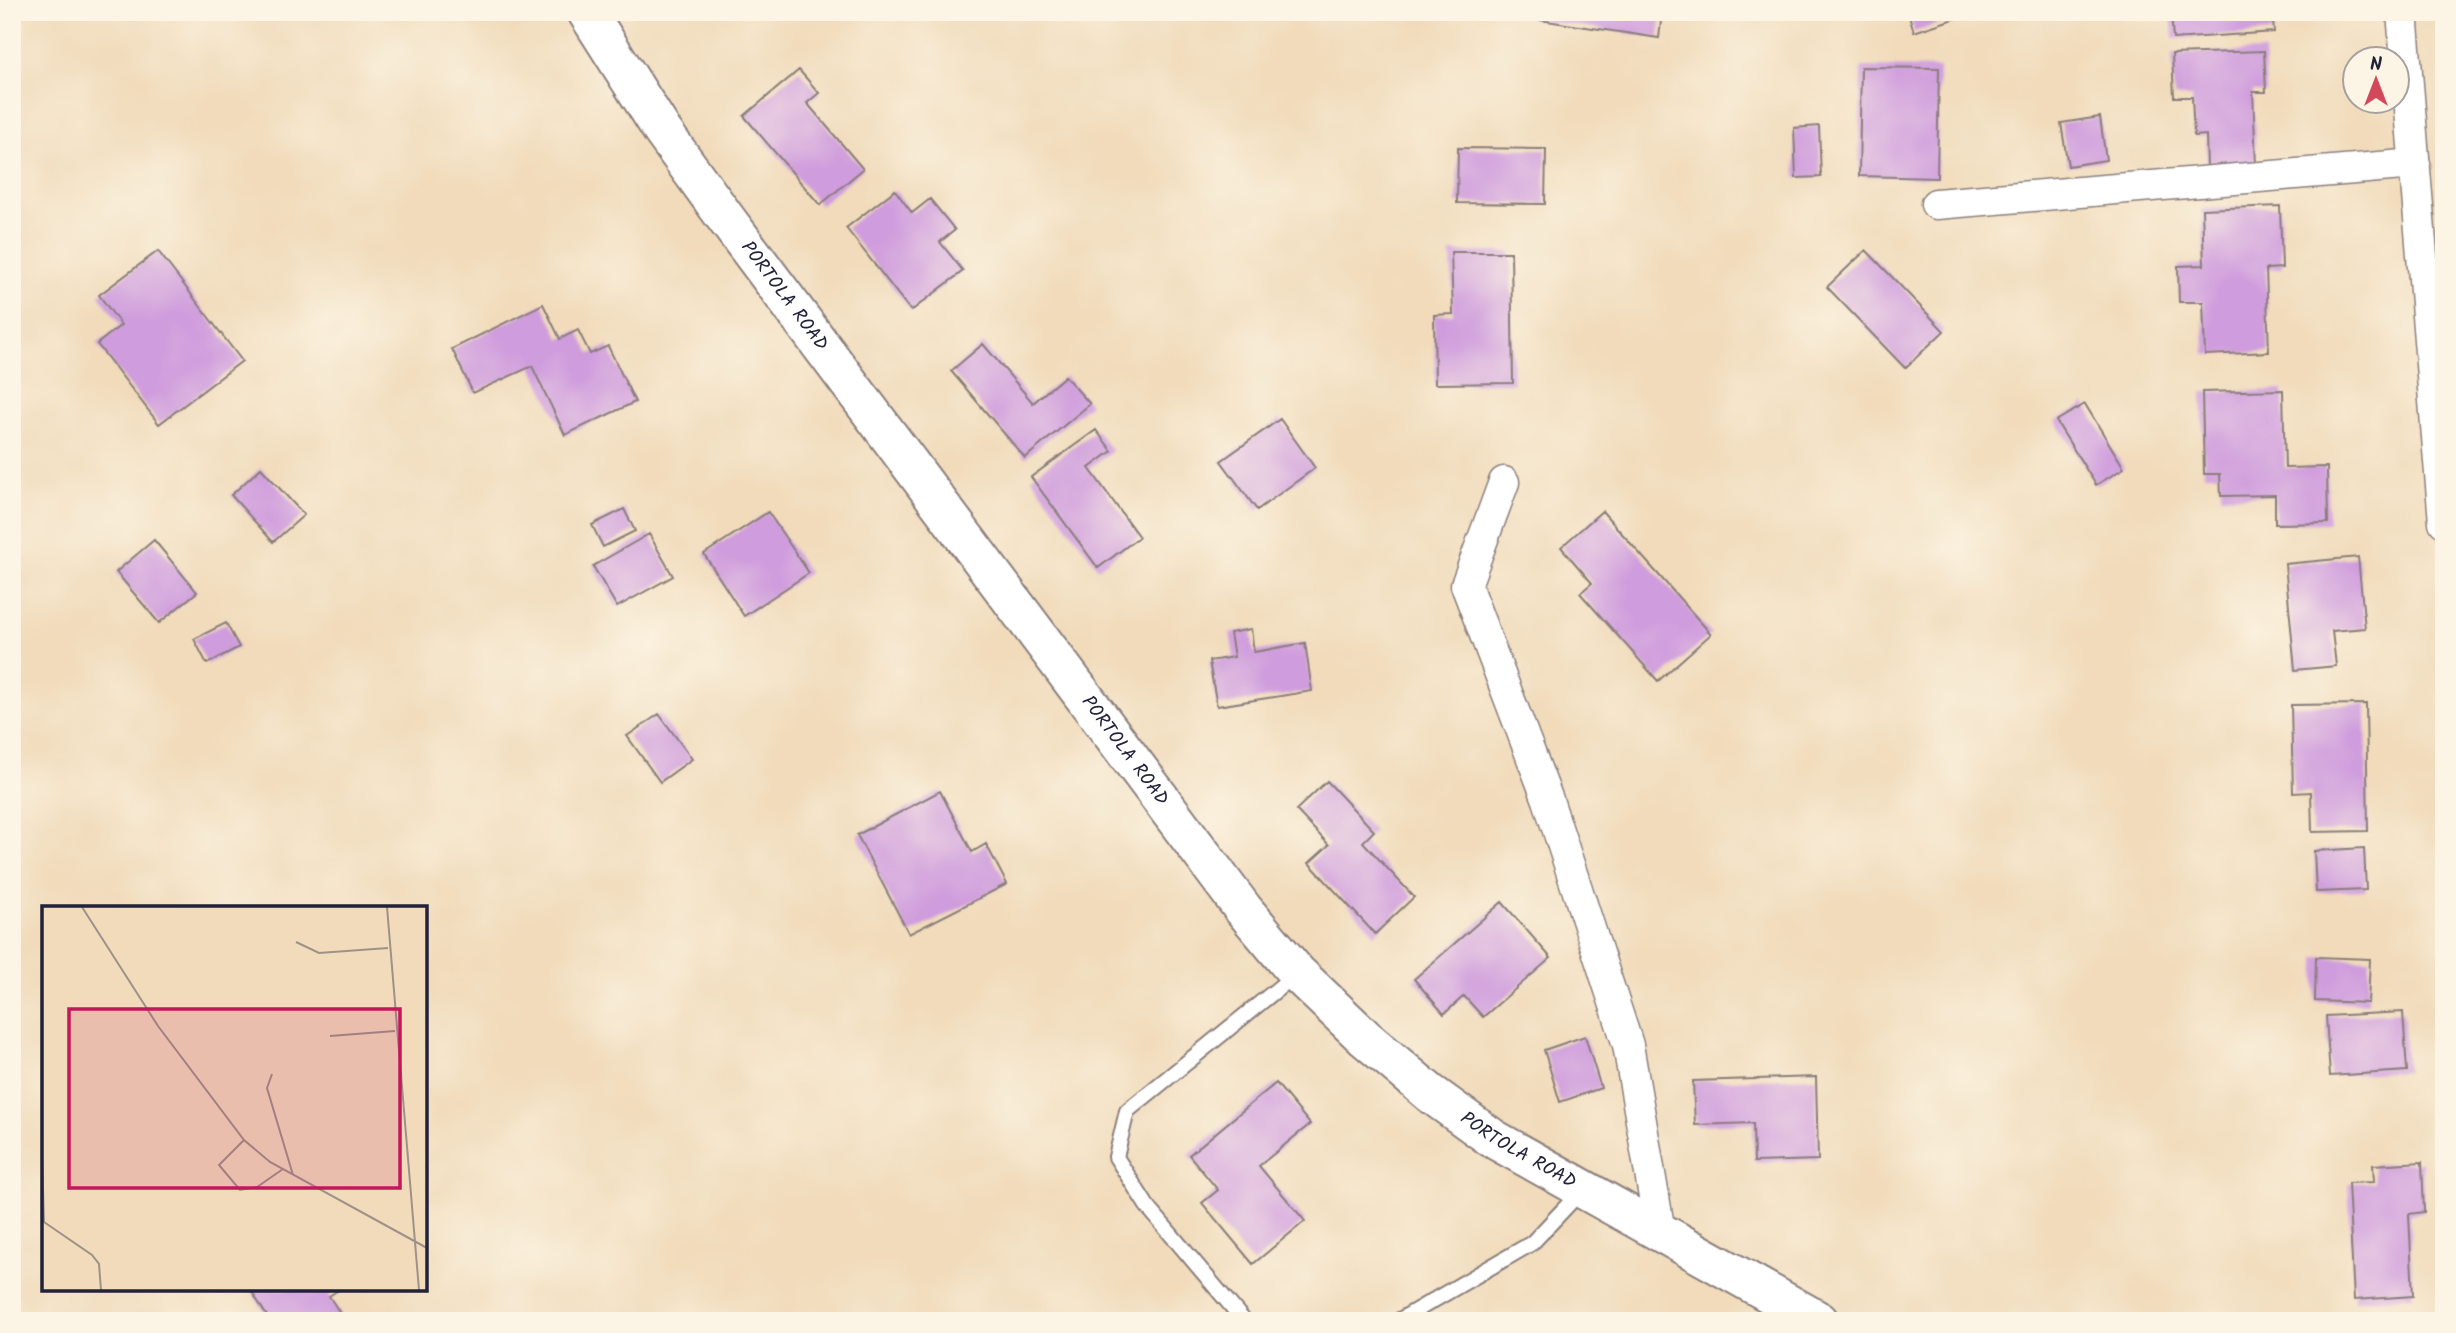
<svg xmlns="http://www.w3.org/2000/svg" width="2456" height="1333" viewBox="0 0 2456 1333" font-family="Kalam,sans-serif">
<rect width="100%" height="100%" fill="#fcf5e5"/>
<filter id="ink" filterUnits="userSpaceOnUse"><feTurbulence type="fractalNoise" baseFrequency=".0143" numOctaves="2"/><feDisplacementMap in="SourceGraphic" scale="14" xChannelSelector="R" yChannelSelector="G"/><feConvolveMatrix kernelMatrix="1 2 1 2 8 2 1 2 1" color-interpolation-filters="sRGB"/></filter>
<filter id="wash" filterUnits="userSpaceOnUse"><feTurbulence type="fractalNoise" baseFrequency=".00686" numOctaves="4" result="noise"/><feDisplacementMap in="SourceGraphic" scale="28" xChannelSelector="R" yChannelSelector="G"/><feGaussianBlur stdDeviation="1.57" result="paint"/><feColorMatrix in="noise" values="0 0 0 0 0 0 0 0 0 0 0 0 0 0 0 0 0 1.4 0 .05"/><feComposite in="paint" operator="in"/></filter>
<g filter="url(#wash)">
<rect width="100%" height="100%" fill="#f1dbbb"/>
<g id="blocks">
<path fill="#cf9cdd" d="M1534,12H1662L1659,38L1533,19Z
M1908,12H1972V13L1914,32Z
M2171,12H2272L2274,32L2173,39Z
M2264,51L2266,92H2253L2256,166L2207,168L2206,135L2194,136L2192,97H2174L2172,54Z
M1861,67L1939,68L1937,178L1859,176Z
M799,70L819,93L807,103L863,169L820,205L744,116Z
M12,114L23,138L12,144Z
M2100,117L2106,160L2068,166L2061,123Z
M1819,126L1821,177L1796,178L1794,128Z
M1458,148L1546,149L1545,204L1457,203Z
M895,190L912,213L930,199L955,230L940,242L963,271L911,311L846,228Z
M2280,206L2282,268L2266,269L2269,352L2205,355L2203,302H2179L2178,266L2204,265L2202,209Z
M1866,250L1944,331L1905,368L1827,287Z
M158,251L242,361L159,424L97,344L121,325L99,295Z
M1451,252H1511L1513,383L1435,384L1434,315L1453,314Z
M543,304L560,339L578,330L590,354L608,346L635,402L565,435L532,366L473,393L452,349Z
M983,344L1033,403L1065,376L1090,404L1025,458L951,371Z
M2283,390L2285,468L2327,467L2328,523L2275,524V495L2221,496L2220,474H2204L2202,392Z
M2085,404L2124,468L2096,485L2056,421Z
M1280,419L1315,468L1257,510L1221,461Z
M1096,430L1112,451L1089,468L1139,537L1098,568L1031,477Z
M261,468L304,515L273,542L231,495Z
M624,509L635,531L603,547L592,525Z
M1602,511L1711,634L1658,681L1580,593L1592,583L1561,547Z
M768,512L809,573L744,616L704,554Z
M649,534L673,576L617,607L593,566Z
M154,540L197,592L159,623L116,572Z
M2358,557L2365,628L2332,631L2336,666L2295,670L2285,564Z
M226,623L239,647L207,664L194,639Z
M1251,629L1254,652L1305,643L1312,691L1217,706L1209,661L1234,657L1230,633Z
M2366,704L2368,831L2312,832L2311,792L2293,793L2291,705Z
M659,714L692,759L660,782L627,736Z
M1327,781L1374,831L1363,842L1414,897L1375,934L1309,863L1329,845L1296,810Z
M940,791L972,852L986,844L1007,884L909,934L857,835Z
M2364,848L2366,890L2316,892L2314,851Z
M1502,902L1551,958L1483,1017L1464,996L1444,1014L1414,979Z
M2316,957L2370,959L2368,1003L2315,1001Z
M2403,1012L2407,1071L2330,1076L2326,1016Z
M1585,1036L1601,1088L1560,1102L1544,1050Z
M1816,1077L1818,1160L1754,1162L1753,1123L1695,1125L1693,1081Z
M1276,1083L1310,1124L1259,1166L1305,1221L1253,1264L1202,1203L1218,1190L1189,1155Z
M2422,1162L2424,1212L2409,1214L2413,1296L2354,1300L2348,1183L2374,1182L2373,1165Z
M256,1289H340L329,1296L345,1321H270L252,1292Z"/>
</g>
</g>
<g filter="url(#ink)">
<use href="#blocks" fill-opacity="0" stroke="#8a7e7b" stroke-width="2"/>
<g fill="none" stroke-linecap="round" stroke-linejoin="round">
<g stroke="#8a7e7b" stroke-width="18">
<path id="lane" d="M1244,1321L1147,1206L1116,1157L1127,1111L1296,974
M1398,1321L1532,1243L1581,1191"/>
</g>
<g stroke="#8a7e7b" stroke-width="33">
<path id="street" d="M2402,12L2444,522
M1936,204L2415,164
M1504,482L1466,585L1548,800L1628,1045L1660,1232"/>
</g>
<g stroke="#8a7e7b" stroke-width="42">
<g id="secondary">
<path id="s1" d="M587,12L663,132L727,220L1243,909L1297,973L1365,1038L1430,1093L1492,1138L1819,1321"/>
</g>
</g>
<use href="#lane" stroke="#fff" stroke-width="14"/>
<use href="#street" stroke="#fff" stroke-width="30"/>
<use href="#secondary" stroke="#fff" stroke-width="38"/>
</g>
</g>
<g text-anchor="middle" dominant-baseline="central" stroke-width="7" stroke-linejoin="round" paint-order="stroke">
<g font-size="19" fill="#22223b" stroke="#fcf5e5">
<text stroke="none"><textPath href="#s1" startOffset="346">PORTOLA ROAD</textPath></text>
<text stroke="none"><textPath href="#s1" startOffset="914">PORTOLA ROAD</textPath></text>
<text stroke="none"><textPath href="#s1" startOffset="1480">PORTOLA ROAD</textPath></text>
</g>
</g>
<g transform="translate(42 906)">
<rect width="385" height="385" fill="#f1dbbb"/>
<path fill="none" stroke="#9e9188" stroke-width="2" d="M40,1L116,120L202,234L228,256L385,342M345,1L377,384M254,36L277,47L346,42M288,130L353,125M230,168L225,182L251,269M202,234L177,259L198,284L215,281L241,263M0,250L2,316L50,349L57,358L59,384"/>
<path fill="#c2185b" fill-opacity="0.15" stroke="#c2185b" stroke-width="3.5" d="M27,103H358V282H27Z"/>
<rect width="385" height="385" fill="none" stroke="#22223b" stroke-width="3.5"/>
</g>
<rect width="2456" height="1333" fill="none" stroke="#fcf5e5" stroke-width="42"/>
<g transform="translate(2376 80)"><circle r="33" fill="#fcf5e5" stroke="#a5a1a1" stroke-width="2"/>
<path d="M0-5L12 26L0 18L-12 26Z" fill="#d1495b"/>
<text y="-10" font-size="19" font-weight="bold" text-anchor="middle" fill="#22223b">N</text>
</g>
</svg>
